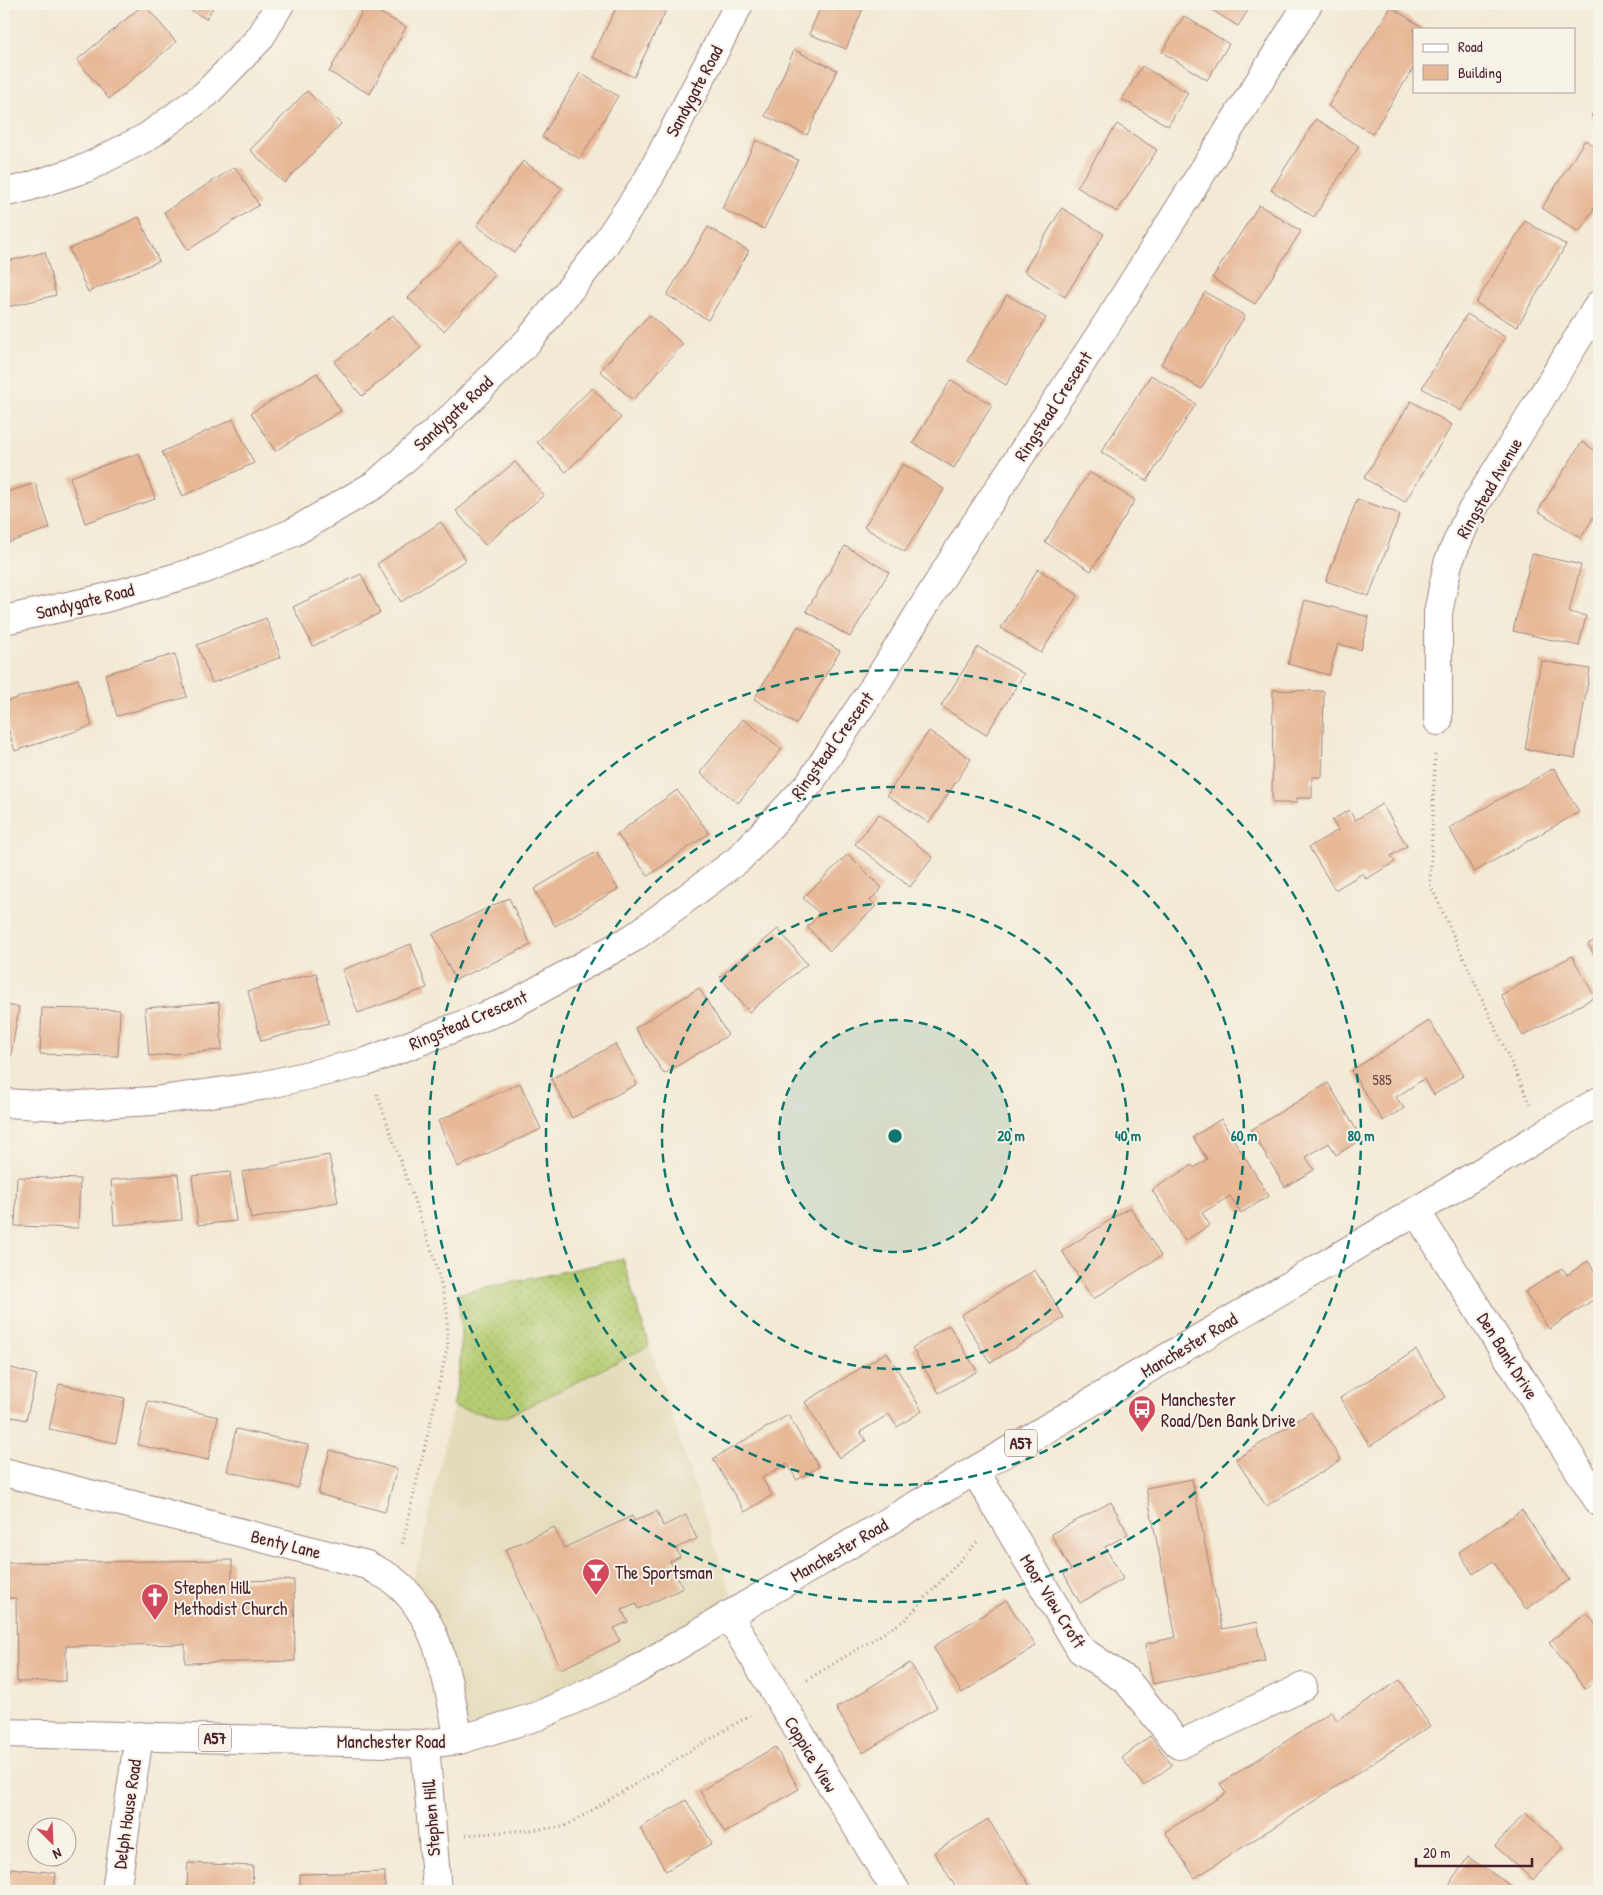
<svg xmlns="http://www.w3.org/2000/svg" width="1603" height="1895" viewBox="0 0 1603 1895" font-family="'Patrick Hand',sans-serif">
<defs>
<pattern id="grass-dots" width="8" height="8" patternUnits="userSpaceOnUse" patternTransform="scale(1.25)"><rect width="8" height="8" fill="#b4cc72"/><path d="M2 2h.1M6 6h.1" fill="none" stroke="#9caf63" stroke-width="1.8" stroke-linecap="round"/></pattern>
</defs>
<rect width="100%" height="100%" fill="#f7f3e8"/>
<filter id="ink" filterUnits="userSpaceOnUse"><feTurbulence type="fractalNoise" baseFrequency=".02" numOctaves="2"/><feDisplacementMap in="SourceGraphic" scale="10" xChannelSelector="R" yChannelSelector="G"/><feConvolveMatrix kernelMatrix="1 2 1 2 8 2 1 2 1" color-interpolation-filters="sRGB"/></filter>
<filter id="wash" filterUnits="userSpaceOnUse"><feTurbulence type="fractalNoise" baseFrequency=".0096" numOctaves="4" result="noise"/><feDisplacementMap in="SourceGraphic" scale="20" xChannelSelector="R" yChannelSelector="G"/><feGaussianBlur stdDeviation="1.12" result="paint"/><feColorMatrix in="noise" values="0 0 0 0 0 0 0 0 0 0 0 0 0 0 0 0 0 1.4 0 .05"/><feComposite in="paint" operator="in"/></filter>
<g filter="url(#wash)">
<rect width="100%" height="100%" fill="#f3ead5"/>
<path fill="#e4dbba" d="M623,1259L690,1473L737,1610L459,1740L407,1594L419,1560L459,1380L461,1343L460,1312L457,1294Z"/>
<path fill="url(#grass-dots)" stroke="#7f764e" d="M623,1259L649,1346L504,1418L453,1407C461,1369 464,1332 457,1294Z"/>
<g id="blocks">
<path fill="#e7b896" d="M144,4L176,42L109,99L77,60Z
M180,4H215L206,19Z
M618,4H669L634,77L592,57Z
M822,4H865L846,49L809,34Z
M1202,4H1252L1238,26Z
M366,5L406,27L370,94L329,72Z
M1391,7L1425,29H1414V67L1372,134L1328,106Z
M1184,16L1229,44L1207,80L1162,52Z
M794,50L837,70L807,135L765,116Z
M1142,66L1188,93L1168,126L1122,99Z
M580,73L618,96L580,159L542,137Z
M307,91L341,124L284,183L250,150Z
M1599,103V122L1591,116Z
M1316,119L1359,146L1314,217L1271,190Z
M1117,124L1157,150L1117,212L1077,187Z
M756,140L798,160L764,229L722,209Z
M1585,140L1599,149V201L1579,232L1542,208Z
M523,161L562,188L515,253L477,226Z
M235,167L259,205L188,250L164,212Z
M1259,205L1301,231L1255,304L1212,278Z
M1062,208L1104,234L1065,297L1024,271Z
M139,217L159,261L88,292L69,249Z
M1525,221L1566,245L1517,327L1476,303Z
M708,227L749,251L708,320L667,295Z
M460,242L495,275L444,331L408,298Z
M45,252L56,295L4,308V262Z
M1205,292L1245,316L1201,389L1161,364Z
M1007,295L1046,318L1006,385L967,361Z
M1467,314L1505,337L1461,411L1422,388Z
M393,315L421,348L362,396L334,362Z
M649,315L683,344L633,400L600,371Z
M317,373L341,411L275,451L251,413Z
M1151,375L1196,404L1147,481L1101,452Z
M951,380L992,405L954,468L913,443Z
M592,388L621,418L566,472L537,442Z
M1411,401L1452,425L1405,502L1364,478Z
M233,419L254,463L183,496L162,452Z
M1582,442L1599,453V508L1581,538L1538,511Z
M139,453L155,499L85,523L70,477Z
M515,462L544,495L485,545L456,511Z
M903,464L944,489L905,552L864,527Z
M1089,472L1135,500L1091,571L1045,542Z
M35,483L50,528L4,544V493Z
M1357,499L1400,514L1369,596L1326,581Z
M441,522L466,560L401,602L377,564Z
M845,546L889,572L850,637L806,611Z
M1532,554L1581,565L1569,612L1586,616L1579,646L1513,631Z
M1038,569L1078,595L1041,653L1001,628Z
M361,574L380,613L313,646L293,607Z
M1305,600L1369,617L1361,650L1338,644L1329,675L1288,664Z
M266,618L281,657L212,683L197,645Z
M798,626L840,651L796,724L754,699Z
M978,647L1024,674L986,735L941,706Z
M175,654L187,697L117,716L105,674Z
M1541,661L1590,669L1575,758L1525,749Z
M78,679L92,726L15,751L4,715V702Z
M1273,690L1324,691L1322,777H1312V798H1297V803H1272Z
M743,719L782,749L738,803L700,773Z
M929,731L971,759L929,823L887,795Z
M1554,768L1579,812L1474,872L1449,828Z
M677,790L709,833L648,876L617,834Z
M1382,804L1407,846L1391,856L1395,862L1366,879L1363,873L1335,890L1309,847L1338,830L1332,820L1349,810L1355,820Z
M879,814L933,857L910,887L855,844Z
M596,852L618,889L555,926L534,889Z
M848,854L882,888L870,900L876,906L830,951L807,927L820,914L803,898Z
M509,898L531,945L455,980L433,934Z
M778,929L807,964L749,1012L720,977Z
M1599,938V964L1588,944Z
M411,944L427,988L358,1013L342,970Z
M1572,956L1595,997L1523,1036L1501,995Z
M316,973L329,1023L261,1041L248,991Z
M699,988L728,1035L664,1074L635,1028Z
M219,1002L222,1050L149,1056L145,1008Z
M4,1005L19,1007L11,1056L4,1055Z
M42,1008L120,1010L118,1056L40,1054Z
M1429,1021L1464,1075L1434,1095L1424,1079L1396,1097L1404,1108L1383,1121L1351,1071Z
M615,1044L637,1084L572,1118L551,1079Z
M520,1083L541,1129L458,1167L438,1121Z
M1328,1083L1362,1139L1336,1155L1329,1143L1306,1157L1314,1170L1285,1187L1251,1130Z
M1221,1119L1269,1196L1241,1213L1230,1196L1202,1213L1210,1225L1185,1241L1152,1190L1192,1165L1194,1168L1207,1159L1193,1137Z
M329,1155L338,1202L251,1219L242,1172Z
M230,1172L236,1221L198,1225L192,1176Z
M178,1174L182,1220L114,1225L111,1180Z
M17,1177L80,1179L78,1228L15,1226Z
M1130,1207L1161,1256L1093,1299L1062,1251Z
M1588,1261L1599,1279V1296L1549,1329L1525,1292L1562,1268L1567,1275Z
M1035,1270L1064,1318L990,1363L961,1315Z
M949,1325L977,1371L939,1393L912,1348Z
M1416,1350L1446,1397L1370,1446L1340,1398Z
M887,1352L922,1411L897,1427L889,1414L860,1432L866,1441L839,1458L805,1402Z
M4,1366L37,1375L26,1420L4,1415Z
M59,1384L125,1398L116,1443L49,1429Z
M148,1401L218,1417L208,1460L138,1445Z
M1311,1412L1341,1460L1266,1506L1236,1459Z
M788,1415L819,1467L797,1480L787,1463L762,1478L772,1495L745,1512L713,1459Z
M236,1429L308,1445L298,1488L227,1471Z
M330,1450L397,1469L385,1512L318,1494Z
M1192,1479L1222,1629L1257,1622L1265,1661L1153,1684L1145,1644L1176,1637L1146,1488Z
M1111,1502L1128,1534L1105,1547L1123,1579L1080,1603L1064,1574L1071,1570L1051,1534Z
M1522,1510L1569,1580L1526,1609L1493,1561L1473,1574L1459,1552Z
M657,1511L663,1526L686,1515L697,1539L676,1548L680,1557L670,1561L683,1588L638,1609L636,1604L622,1610L628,1622L614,1628L620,1641L561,1669L505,1550L554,1527L564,1548L632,1516L634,1521Z
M232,1560V1581L294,1580L295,1661L185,1663V1644L66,1646V1681L17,1682L16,1598H4V1563Z
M1006,1600L1036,1646L962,1693L933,1647Z
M1587,1613L1599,1629V1677L1585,1689L1549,1642Z
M910,1663L937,1707L863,1753L836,1708Z
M1400,1680L1430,1726L1195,1878L1165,1832L1226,1793L1220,1784L1331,1712L1337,1720Z
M1150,1736L1172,1765L1144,1786L1122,1758Z
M775,1747L799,1789L725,1833L700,1791Z
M686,1800L712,1843L666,1871L640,1828Z
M1525,1813L1564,1847L1533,1880L1495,1846Z
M988,1819L1033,1891H958L934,1852Z
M1468,1857L1519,1891H1445Z
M188,1863L253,1866L252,1891H187Z
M11,1868L56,1873L54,1891H8Z
M385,1872V1891H300V1874Z"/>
</g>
</g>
<g filter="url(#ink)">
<use href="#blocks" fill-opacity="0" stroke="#9e8480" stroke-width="1"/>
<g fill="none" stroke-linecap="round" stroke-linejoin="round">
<g stroke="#9e8480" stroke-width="30">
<path id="minor" d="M4,193L28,187L86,168L147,137L206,94L260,38L280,4
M4,620L105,598L205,569L292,533L376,484L453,416L529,340L599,253L649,178L739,4
M1438,721V613L1448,563L1469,515L1599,304
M4,1103L61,1106L153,1101L261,1086L366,1062L506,1008L633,938L739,859L809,784L873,688L966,538L1103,330L1308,4
M1416,1211L1599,1502
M975,1471L1081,1650L1127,1681L1179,1745L1303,1687
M4,1472L367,1565C375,1570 385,1574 393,1580C441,1617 448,1685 459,1740
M728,1615L896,1891
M425,1744L437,1891
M116,1891L139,1736"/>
</g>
<g stroke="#9e8480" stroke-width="30">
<path id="major" d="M4,1733L425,1744L459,1740L538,1716L631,1673L1416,1211L1599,1101"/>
</g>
<path stroke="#9e8480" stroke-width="3" stroke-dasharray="1 4" stroke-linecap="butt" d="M1435,755L1430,884L1530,1104
M377,1094L435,1260L447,1309L448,1345L402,1546
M807,1680L905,1620L977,1542
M466,1835L564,1827L750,1715"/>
<use href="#minor" stroke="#fff" stroke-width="28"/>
<use href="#major" stroke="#fff" stroke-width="28"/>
</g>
</g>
<circle cx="895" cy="1136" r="116" fill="#0f766e" fill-opacity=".12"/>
<g fill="none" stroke="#0f766e" stroke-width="2.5" stroke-dasharray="9 6">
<circle cx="895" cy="1136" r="116"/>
<circle cx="895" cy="1136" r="233"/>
<circle cx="895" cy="1136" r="349"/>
<circle cx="895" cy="1136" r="466"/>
</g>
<defs>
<g id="bus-pin" transform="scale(1.4375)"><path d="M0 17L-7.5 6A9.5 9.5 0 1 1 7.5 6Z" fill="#d1495b" stroke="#f7f3e8"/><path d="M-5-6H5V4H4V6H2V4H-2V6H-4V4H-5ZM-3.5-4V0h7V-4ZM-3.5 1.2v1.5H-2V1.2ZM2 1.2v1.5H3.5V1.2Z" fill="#fff"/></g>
<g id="bar-pin" transform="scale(1.4375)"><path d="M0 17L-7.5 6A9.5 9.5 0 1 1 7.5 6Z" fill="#d1495b" stroke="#f7f3e8"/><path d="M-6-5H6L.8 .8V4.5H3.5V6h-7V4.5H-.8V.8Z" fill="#fff"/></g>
<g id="church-pin" transform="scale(1.4375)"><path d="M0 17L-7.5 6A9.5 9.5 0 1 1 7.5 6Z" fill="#d1495b" stroke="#f7f3e8"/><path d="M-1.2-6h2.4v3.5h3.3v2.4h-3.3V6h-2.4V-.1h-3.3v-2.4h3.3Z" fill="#fff"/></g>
</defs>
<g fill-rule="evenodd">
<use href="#bus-pin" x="1142" y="1409"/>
<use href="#bar-pin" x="596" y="1572"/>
<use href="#church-pin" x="155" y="1597"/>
</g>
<g text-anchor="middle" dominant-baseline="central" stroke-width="4" stroke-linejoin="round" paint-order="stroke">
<g font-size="15" fill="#714546">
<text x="1382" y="1079">585</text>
</g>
<g fill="#f7f3e8" stroke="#7e5f64" stroke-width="1">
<rect x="1005" y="1429.5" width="32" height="27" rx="4"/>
<rect x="199" y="1724.5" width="32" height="27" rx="4"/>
</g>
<g font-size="16" font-weight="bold" fill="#4a1f2b">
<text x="1021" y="1443">A57</text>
<text x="215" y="1738">A57</text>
</g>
<g font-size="18" fill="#4a1f2b" stroke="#f7f3e8">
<text transform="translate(694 91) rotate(-62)">Sandygate Road</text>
<text transform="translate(1053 406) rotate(-57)">Ringstead Crescent</text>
<text transform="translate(453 413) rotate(-43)">Sandygate Road</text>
<text transform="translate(1489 488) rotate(-60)">Ringstead Avenue</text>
<text transform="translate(85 601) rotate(-14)">Sandygate Road</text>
<text transform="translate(832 745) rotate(-54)">Ringstead Crescent</text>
<text transform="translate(468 1020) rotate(-23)">Ringstead Crescent</text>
<text transform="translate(1189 1345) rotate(-31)">Manchester Road</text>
<text transform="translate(1508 1356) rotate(58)">Den Bank Drive</text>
<text transform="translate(286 1544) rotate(14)">Benty Lane</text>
<text transform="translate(839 1550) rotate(-30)">Manchester Road</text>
<text transform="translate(1053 1601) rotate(58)">Moor View Croft</text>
<text x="391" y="1741">Manchester Road</text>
<text transform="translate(811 1754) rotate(59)">Coppice View</text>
<text transform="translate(127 1814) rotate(-82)">Delph House Road</text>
<text transform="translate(431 1818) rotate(-94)">Stephen Hill</text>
</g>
<g font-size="18" fill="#4a1f2b" stroke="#f7f3e8" text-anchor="start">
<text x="1161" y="1399">Manchester<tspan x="1161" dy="21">Road/Den Bank Drive</tspan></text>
<text x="615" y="1572">The Sportsman</text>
<text x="174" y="1587">Stephen Hill<tspan x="174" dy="21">Methodist Church</tspan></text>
</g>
</g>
<circle cx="895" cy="1136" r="8" fill="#0f766e" stroke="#f7f3e8" stroke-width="2.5"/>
<g font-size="15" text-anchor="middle" font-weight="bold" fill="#0f766e" stroke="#f7f3e8" stroke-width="4" stroke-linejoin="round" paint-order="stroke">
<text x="1011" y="1141">20 m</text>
<text x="1128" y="1141">40 m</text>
<text x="1244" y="1141">60 m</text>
<text x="1361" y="1141">80 m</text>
</g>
<rect width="1603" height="1895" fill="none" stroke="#f7f3e8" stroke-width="20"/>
<rect x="1413" y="28" width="162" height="65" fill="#f7f3e8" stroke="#b29e9c"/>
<rect x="1423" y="44" width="25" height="8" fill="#ffffff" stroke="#b29e9c"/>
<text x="1458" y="52" font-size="15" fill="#4a1f2b">Road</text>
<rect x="1423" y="65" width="25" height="15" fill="#e7b896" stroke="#b29e9c"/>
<text x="1458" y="78" font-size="15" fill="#4a1f2b">Building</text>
<g transform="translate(52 1842) rotate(156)"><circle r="24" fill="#f7f3e8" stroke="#b29e9c"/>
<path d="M0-4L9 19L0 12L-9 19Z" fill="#d1495b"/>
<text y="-8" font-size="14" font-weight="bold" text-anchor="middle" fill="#4a1f2b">N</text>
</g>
<path d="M1416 1858v8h116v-8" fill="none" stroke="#4a1f2b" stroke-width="2.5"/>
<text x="1423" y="1858" font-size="15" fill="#4a1f2b" stroke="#f7f3e8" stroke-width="4" paint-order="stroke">20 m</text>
</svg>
